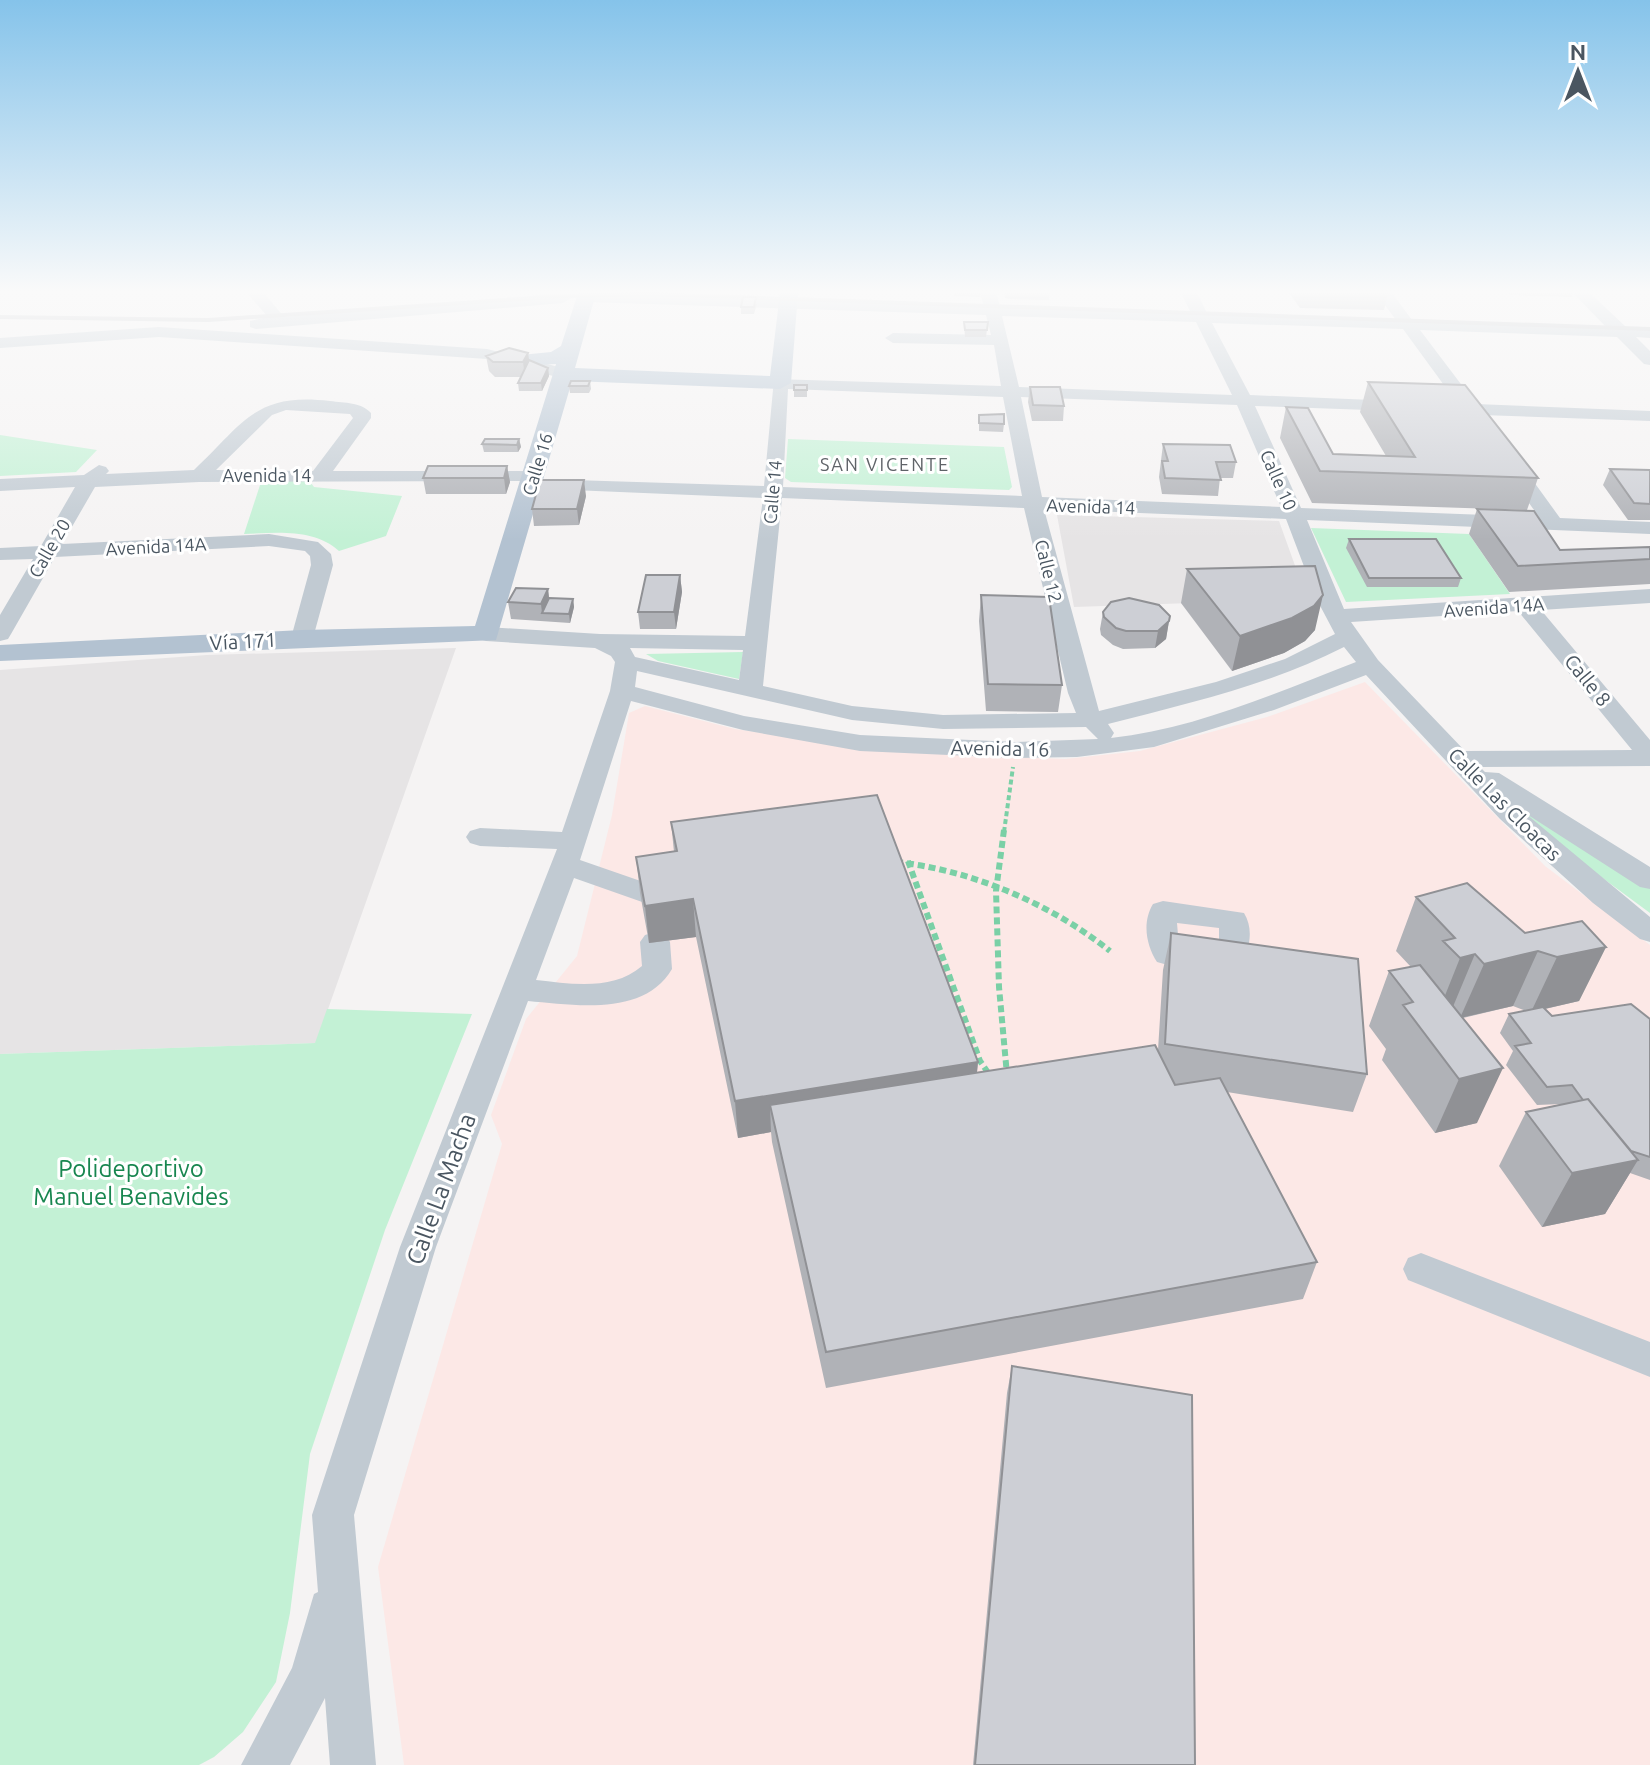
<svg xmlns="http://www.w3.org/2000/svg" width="1650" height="1765" viewBox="0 0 1650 1765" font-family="Ubuntu,sans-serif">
<rect width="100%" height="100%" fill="#f5f3f3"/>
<path fill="#e6e4e5" d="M1057,515L1279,521L1307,599L1074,607Z
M456,648L316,1043L0,1054V670L207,655Z"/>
<path fill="#fce8e6" d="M1365,682L1545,866L1650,945V1765H404L378,1567L502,1144L491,1115L526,1019L577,956L612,815L629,713L645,706L735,729L895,752L1065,759L1140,751L1267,717Z"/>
<path fill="#c3f1d5" d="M0,435L97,450L76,472L0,476Z
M788,439L1004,447L1012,487L1009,490L791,482L785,478Z
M308,479L314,487L402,496L386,536L339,551C313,528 277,533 244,534L261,482Z
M1311,528L1469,534L1510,594L1346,602Z
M743,652L739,679L658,661L646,654Z
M1495,790L1650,884V913L1551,840Z
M327,1009L472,1014L385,1230L310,1454L290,1613L276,1682L243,1732L214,1757L199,1765H0V1054L315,1043Z"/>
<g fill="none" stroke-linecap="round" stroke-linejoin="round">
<path stroke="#7ad0a6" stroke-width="4" stroke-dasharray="5 3" stroke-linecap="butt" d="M1004,832L1013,767"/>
<path stroke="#7ad0a6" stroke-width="6" stroke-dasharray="7 4" stroke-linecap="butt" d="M1004,830L996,891L999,987L1007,1075
M908,861L980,1061L989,1074
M896,862C972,870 1051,904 1110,951"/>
<path fill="#c1cad2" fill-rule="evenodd" d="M247,293H264L284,317L563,293L571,298L563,303L256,329L250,327V321L268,317Z
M583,293L984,306L980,293H996L1000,306L1191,313L1181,293H1197L1207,313L1396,320L1376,293H1392L1412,320L1606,327L1573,293H1590L1626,327L1650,328V338L1636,337L1650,351V365L1644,364L1617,337L1420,330L1476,404L1650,411V421L1482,415L1474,419L1465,414L1440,412L1437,408L1440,404L1457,403L1403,329L1212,323L1250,395L1397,401L1406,406L1397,411L1255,406L1301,508L1539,517L1501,464L1511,458L1518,460L1560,518L1650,522V534L1307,520L1344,609L1650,589V603L1541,610L1650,740V766L1480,767L1485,772L1499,773L1650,867V889L1640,887L1525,813L1650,917V942L1640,939L1593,903L1500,819L1366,675L1274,710L1154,747L1077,757L1015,758L860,751L743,730L631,701L580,860L655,886L659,893L655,900L645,903L574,878L536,980C572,984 613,991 642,966L640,942L645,935L655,932L665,935L670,942L672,969C644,1017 574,1005 528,1001L436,1247L354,1515L376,1765H330L325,1698L290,1765H241L292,1668L314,1594L318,1592L312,1515L400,1247L557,849L480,846L470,843L466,837L470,831L480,828L562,832L610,691L615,662L611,656L595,648L486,641L478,639L475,634L478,629L486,627L600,634L745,636L763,498L548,489L541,487L539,481L199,482L95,487L62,544L269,534L318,542L331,554L333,565L313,638L310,643H294L291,638L311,565L310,556L305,551L269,546L55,557L11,634L8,639L0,641V615L33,559L0,560V548L41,546L75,487L0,491V479L84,475L99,465L106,467L109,471L106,474L194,470C244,423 255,392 330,401C345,403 361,402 371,413V418L333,471H533L540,473L541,479L764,486L774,379L1001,386L994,345L893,343L885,338L893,333L991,335L986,315L586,302L578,297ZM1002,316L1196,322L1232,395L1019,387ZM788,389L1003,397L1022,496L783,487ZM1021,397L1237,405L1281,507L1042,497ZM286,410L350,414L353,418L313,471L216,470L272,415ZM782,498L1024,508L1068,693L1076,713L943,715L852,706L763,686ZM1044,509L1286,519L1316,598L1335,634L1285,659L1216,682L1099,711ZM1518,611L1632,750L1465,751L1378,660L1351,622ZM1344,647L1356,662C1278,692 1195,729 1111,738L1114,733L1108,724C1189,703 1270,685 1344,647ZM630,648L743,650L739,680L635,657ZM637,671L852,720L943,729L1086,727L1098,739L1015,742L860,735L744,716L635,687Z
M159,327L487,349L571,370L574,374L565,379L487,359L159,337L0,348V338Z
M1163,901L1244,913C1254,929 1250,950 1240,965C1213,977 1184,970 1157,962C1146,945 1142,922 1153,904ZM1177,923L1219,928V950L1179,947Z
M1421,1253L1650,1342V1377L1408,1280L1403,1269L1408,1258Z"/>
<path fill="#b3c2d1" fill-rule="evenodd" d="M578,293H596L575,368L770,376L780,293H798L791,383L780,389L572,381L496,640L0,661V645L302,630L475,626L556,364L518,366L508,360L511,356L551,352L561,346Z"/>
<path stroke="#b5b8bd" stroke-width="4" d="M0,317L208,320L567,296L648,294L1650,329"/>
</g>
<path fill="#b0b2b7" d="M954,293H980V297L954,296Z
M1004,293H1050L1049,300L1010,299L1005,298Z
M1289,293H1388L1384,310L1300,308Z
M1508,293H1573L1572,297L1510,295Z
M757,304L754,314H741V307Z
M964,322H988L986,337H965Z
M528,353L529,360L548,368L549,376L542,391H519L518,383L521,377H495L489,371L486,356Z
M590,381L591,389L589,393H570L569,386Z
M1368,382L1538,478L1527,510L1312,503L1280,438L1286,407L1333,454L1386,456L1360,412Z
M794,385H807V397H794Z
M1030,387L1064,406L1063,421H1032L1028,402Z
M979,415L1004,424L1003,432L979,431Z
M519,439L521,447L518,452H484L482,444Z
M1163,444L1236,462L1233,478H1220L1218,496L1162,494L1159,477Z
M507,466L510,482L506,494H426L423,478Z
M1610,469L1650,470V520H1628L1603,485Z
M586,496L579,525L534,526L532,509Z
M1477,509L1560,550L1650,547V584L1509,592L1469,534Z
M1349,539L1461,578L1458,587H1367L1346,548Z
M1187,569L1315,630L1305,641L1284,653L1232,671L1181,603Z
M680,575L682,592L676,629H640L638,612Z
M548,589L549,598L573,599L574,607L570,623L511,619L508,602Z
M981,595L1062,685L1058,712L986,711L979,621Z
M1103,612L1169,621L1166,639L1155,648L1123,649L1113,645L1101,635L1100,629Z
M671,822L978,1062L977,1073L1158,1050L1163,970L1171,933L1367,1074L1353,1112L1227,1092L1317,1262L1303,1299L826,1388L772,1142L771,1132L738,1138L696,937L649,943L640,893L636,857L674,852Z
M1416,897L1525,933L1606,947L1579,1001L1545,1009L1552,1016L1650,1019V1180L1630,1173L1605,1214L1542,1227L1499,1166L1526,1112L1561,1104L1537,1105L1506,1065L1513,1051L1500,1033L1509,1014L1526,1011L1513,1006L1463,1018L1477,1123L1435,1133L1382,1060L1386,1049L1369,1026L1389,971L1411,967L1396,951Z
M1012,1366L1195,1765H973L1007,1393Z"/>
<path fill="#909195" d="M528,353L530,367L525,377L523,362Z
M548,368L549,376L542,391L541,383Z
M519,439L521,447L518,452L517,445Z
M507,466L510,482L506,494L504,478Z
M584,480L586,496L579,525L577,509Z
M680,575L682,592L676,629L674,612Z
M548,589L550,607L542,613L541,604Z
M1323,595L1315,630L1305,641L1284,653L1232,671L1240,636Z
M573,599L574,607L570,623L569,614Z
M1169,621L1166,639L1155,648L1158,631Z
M693,899L696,937L649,943L645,906Z
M1606,947L1579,1001L1531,1012L1557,957Z
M1538,951L1513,1006L1460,1018L1484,964Z
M1475,954L1452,1009L1438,1013L1460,958Z
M978,1062L974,1099L770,1105L771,1132L738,1138L735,1101Z
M1503,1068L1477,1123L1435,1133L1459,1079Z
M1638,1160L1605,1214L1542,1227L1572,1173Z"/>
<path fill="#cdcfd5" stroke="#909195" stroke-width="2" d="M743,297H756L754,307H741Z
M964,322H988L987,330H965Z
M509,348L528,353L523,362H493L486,356Z
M529,360L548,368L541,383H518Z
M571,381H590L588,386H569Z
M1368,382L1465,385L1538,478L1320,471L1286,407L1308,408L1333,454L1415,457Z
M794,385H807V390H794Z
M1030,387H1060L1064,406L1033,405Z
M1004,414V424L979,423V415Z
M485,439H519L517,445L482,444Z
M1163,444L1230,445L1236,462H1216L1221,480L1165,478L1162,461H1168Z
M428,466H507L504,478H423Z
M1610,469L1650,470V504L1634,503Z
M540,480H584L577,509H532Z
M1477,509L1534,511L1560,550L1650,547V559L1518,566Z
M1349,539H1436L1461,578H1369Z
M1315,566L1323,595L1314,606L1292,618L1240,636L1187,569Z
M646,575H680L674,612H638Z
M516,588L548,589L541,604L508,602Z
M981,595L1049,597L1062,685L988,684Z
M549,598L573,599L569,614L542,613Z
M1129,598L1159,605L1170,616L1169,621L1158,631H1126L1116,628L1104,617L1103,612L1111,602Z
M877,795L978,1062L735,1101L693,899L645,906L636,857L677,851L671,822Z
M1467,883L1525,933L1582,921L1606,947L1557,957L1538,951L1484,964L1475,954L1460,958L1443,941L1455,938L1416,897Z
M1171,933L1358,959L1367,1074L1165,1044Z
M1420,965L1503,1068L1459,1079L1403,1005L1413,1002L1389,971Z
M1631,1004L1650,1019V1157L1631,1151L1588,1099L1583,1100L1572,1085L1547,1087L1515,1046L1531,1043L1509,1014L1543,1007L1552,1016Z
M1155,1045L1175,1085L1220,1078L1317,1262L826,1352L770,1105Z
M1588,1099L1638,1160L1572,1173L1526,1112Z
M1012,1366L1192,1395L1195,1765H975Z"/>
<linearGradient id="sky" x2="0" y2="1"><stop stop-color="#85c3ea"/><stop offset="0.54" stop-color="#fafafa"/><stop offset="1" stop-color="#fafafa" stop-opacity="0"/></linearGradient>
<rect width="1650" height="540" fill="url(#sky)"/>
<g text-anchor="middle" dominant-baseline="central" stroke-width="6" stroke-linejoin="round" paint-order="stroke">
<g font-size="18" fill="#4a5661" stroke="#fff">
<text transform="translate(537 464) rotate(-73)">Calle 16</text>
<text x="267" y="475">Avenida 14</text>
<text transform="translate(1279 480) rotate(66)">Calle 10</text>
<text transform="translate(772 492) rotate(-85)">Calle 14</text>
<text transform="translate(1091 506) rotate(2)">Avenida 14</text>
<text transform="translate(156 546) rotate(-3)">Avenida 14A</text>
<text transform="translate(49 548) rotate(-60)">Calle 20</text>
<text transform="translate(1049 571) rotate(76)">Calle 12</text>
<text transform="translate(1494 607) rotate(-4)">Avenida 14A</text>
</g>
<g font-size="18" letter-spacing="2" fill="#5f6368" stroke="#fff">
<text x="885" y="464">SAN VICENTE</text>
</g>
<g font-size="20" fill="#4a5661" stroke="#fff">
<text transform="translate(243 641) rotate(-3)">Vía 171</text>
<text transform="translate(1588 680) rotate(51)">Calle 8</text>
<text transform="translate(1000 748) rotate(1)">Avenida 16</text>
<text transform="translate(1505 804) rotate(45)">Calle Las Cloacas</text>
</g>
<g font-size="24" fill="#17864f" stroke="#fff">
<text x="131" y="1168">Polideportivo<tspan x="131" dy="28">Manuel Benavides</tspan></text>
</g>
<g font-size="24" fill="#4a5661" stroke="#fff">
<text transform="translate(441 1189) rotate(-70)">Calle La Macha</text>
</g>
</g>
<g transform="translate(1578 72)" stroke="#ffffff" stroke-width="6" paint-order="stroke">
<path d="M0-6L14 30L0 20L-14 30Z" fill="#4a5661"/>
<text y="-12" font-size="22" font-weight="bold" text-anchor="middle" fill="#4a5661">N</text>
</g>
</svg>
